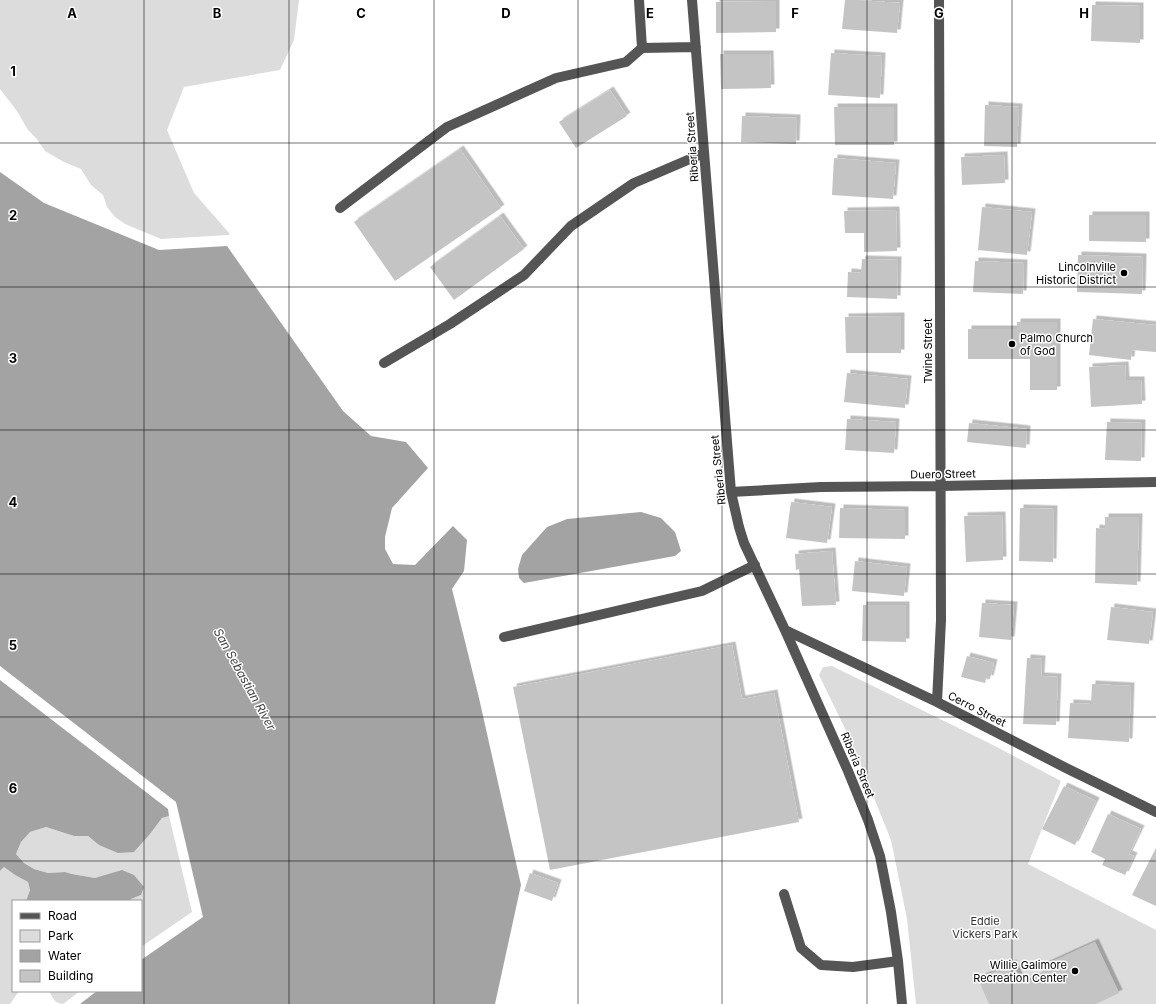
<svg xmlns="http://www.w3.org/2000/svg" width="1156" height="1004" viewBox="0 0 1156 1004" font-family="Inter,sans-serif">
<defs>
<filter id="shadow"><feDropShadow dx="3.5" dy="-3.5" stdDeviation="0" flood-color="#0004"/></filter>
</defs>
<rect width="100%" height="100%" fill="#fff"/>
<path fill="#dcdcdc" d="M0,0H299L294,40L280,70L184,87L167,130L194,193L230,234L228,235L161,239L125,224L115,217L107,207L103,195L91,185L81,169L64,162L45,151L36,138L28,130L17,111L0,89Z
M832,666L991,744L1061,781L1028,864L1156,930V1004H916L907,919L891,840L851,741L819,675L823,667Z
M169,816L192,912L141,947V901H129L131,899L141,895L101,877L95,878L72,874L65,872L48,873L34,869L24,863L16,854L21,842L30,832L46,827L74,836H88L99,845L134,852L150,834L162,818Z
M4,867L15,875L28,882L30,890L26,901H13V991H19L10,1004H0V871Z
M49,991H80L63,1004C54,1003 53,998 49,991Z"/>
<path fill="#a3a3a3" d="M0,172L44,203L159,250L227,246L343,411L371,436L406,442L428,468L392,508L385,537V549L393,564L415,565L453,526L467,540L464,571L452,589L479,698L521,885L495,1004H80L97,991H141V960L203,917L176,802L0,666Z
M641,512L661,518L675,532L681,551L675,556L524,583L519,578L518,569L522,555L547,527L567,519Z
M0,680L168,809L169,816L162,818L150,834L134,852L118,853L99,845L88,836H74L46,827L30,832L21,842L16,854L24,863L34,869L48,873L65,872L72,874L95,878L122,870L134,875L144,887L141,895L131,899L129,901H26L30,890L28,882L15,875L4,867L0,871Z"/>
<path fill="#c4c4c4" filter="url(#shadow)" d="M845,0H858L900,3L897,33L842,29Z
M776,1V32L716,33V2Z
M1092,5L1140,6V43L1091,41Z
M831,53L882,56L880,98L828,95Z
M720,54H770L771,88L721,89Z
M610,90L627,116L576,148L559,122Z
M985,105L1019,107L1017,147L984,146Z
M834,107H894V145H835Z
M742,116L797,118L796,144L741,142Z
M460,149L501,208L395,281L354,222Z
M1004,155L1005,183L962,185L961,157Z
M834,158L896,163L893,199L832,195Z
M982,207L1032,212L1027,255L978,250Z
M896,210L897,251L864,252V233H845L844,211Z
M1089,215H1146V242L1089,241Z
M500,216L524,249L454,300L430,267Z
M1078,255L1143,257L1142,294L1077,292Z
M862,259L898,260L897,299L847,297L848,272L861,273Z
M975,261L1024,263L1023,294L973,292Z
M901,316V353H846L845,317Z
M1093,319L1156,325V352L1132,350L1131,360L1089,355Z
M1017,322H1057V390H1030V359H968V329H1017Z
M1125,365L1126,380H1141L1142,404L1091,407L1089,367Z
M847,373L908,379L905,408L844,402Z
M847,419L896,422L894,453L845,450Z
M1107,422L1142,423L1141,461L1105,460Z
M969,423L1027,429L1026,448L967,442Z
M791,502L832,507L827,543L786,538Z
M840,508L905,510V539L839,538Z
M1020,508L1054,509L1053,562L1019,561Z
M1002,515L1003,560L966,562L964,516Z
M1105,517H1139L1137,585L1095,583L1096,528L1105,529Z
M832,551L836,605L802,606L799,569L796,570L795,554Z
M855,561L907,567L904,596L852,591Z
M982,603L1014,605L1011,640L979,637Z
M863,605H906V642L862,641Z
M1111,607L1153,612L1149,644L1107,640Z
M732,645L742,699L774,693L799,822L550,870L513,687Z
M967,656L994,663L990,679L986,678L985,683L961,677Z
M1027,658L1042,659L1041,676L1058,677L1056,725L1023,724Z
M1092,684L1131,686L1129,742L1068,738L1070,703L1091,704Z
M1064,786L1096,801L1075,845L1042,829Z
M1108,814L1141,829L1129,854L1134,856L1125,875L1102,865L1105,859L1091,852Z
M1156,848V906L1132,895Z
M530,873L558,883L552,901L524,891Z
M1095,942L1119,993L1096,1004H989L978,979L1013,963L1022,984L1043,974L1040,967Z"/>
<g fill="none" stroke-linecap="round" stroke-linejoin="round">
<path stroke="#555" stroke-width="10" d="M639,0L642,48L696,47
M692,0L731,492L739,527L744,543L785,630L848,771L868,820L880,856L891,912L898,961L902,1004
M340,208L447,127L556,78L626,62L642,48
M384,363L450,324L524,275L571,226L634,183L704,153
M731,492L821,487L940,486L1156,482
M785,630L937,702L1068,769L1156,812
M504,637L702,591L755,565
M937,702L941,620L939,0
M784,894L801,948L821,965L853,967L898,961"/>
</g>
<path fill="none" stroke="#000" stroke-width="1" stroke-opacity="0.55" d="M144,0V1004M289,0V1004M434,0V1004M578,0V1004M722,0V1004M867,0V1004M1012,0V1004M0,143H1156M0,287H1156M0,430H1156M0,574H1156M0,717H1156M0,861H1156"/>
<g fill="#000" stroke="#fff" stroke-width="1.5">
<circle cx="1124" cy="273" r="4"/>
<circle cx="1012" cy="344" r="4"/>
<circle cx="1075" cy="971" r="4"/>
</g>
<g text-anchor="middle" dominant-baseline="central" stroke-width="3" stroke-linejoin="round" paint-order="stroke">
<g font-size="11" fill="#000" stroke="#fff">
<text transform="translate(692 147) rotate(-94)">Riberia Street</text>
<text transform="translate(928 351) rotate(-90)">Twine Street</text>
<text transform="translate(718 470) rotate(-96)">Riberia Street</text>
<text transform="translate(943 474) rotate(-1)">Duero Street</text>
<text transform="translate(977 709) rotate(27)">Cerro Street</text>
<text transform="translate(858 765) rotate(67)">Riberia Street</text>
</g>
<g font-size="11" fill="#000" stroke="#fff" text-anchor="end">
<text x="1116" y="267">Lincolnville<tspan x="1116" dy="13">Historic District</tspan></text>
<text x="1020" y="338" text-anchor="start">Palmo Church<tspan x="1020" dy="13">of God</tspan></text>
<text x="1067" y="965">Willie Galimore<tspan x="1067" dy="13">Recreation Center</tspan></text>
</g>
<g font-size="11" fill="#333" stroke="#fff">
<text x="985" y="921">Eddie<tspan x="985" dy="13">Vickers Park</tspan></text>
</g>
<g font-size="12" font-style="italic" fill="#444" stroke="#fff">
<text transform="translate(245 679) rotate(61)">San Sebastian River</text>
</g>
</g>
<g font-size="13" text-anchor="middle" font-weight="bold" fill="#000" stroke="#fff" stroke-width="3" stroke-linejoin="round" paint-order="stroke">
<text x="72" y="18">A</text>
<text x="217" y="18">B</text>
<text x="361" y="18">C</text>
<text x="506" y="18">D</text>
<text x="650" y="18">E</text>
<text x="795" y="18">F</text>
<text x="939" y="18">G</text>
<text x="1084" y="18">H</text>
<text x="13" y="76">1</text>
<text x="13" y="220">2</text>
<text x="13" y="363">3</text>
<text x="13" y="507">4</text>
<text x="13" y="650">5</text>
<text x="13" y="793">6</text>
</g>
<rect x="12" y="900" width="130" height="92" fill="#ffffff" stroke="#999999"/>
<rect x="20" y="913" width="20" height="6" fill="#555555" stroke="#999999"/>
<text x="48" y="920" font-size="12" fill="#000000">Road</text>
<rect x="20" y="930" width="20" height="12" fill="#dcdcdc" stroke="#999999"/>
<text x="48" y="940" font-size="12" fill="#000000">Park</text>
<rect x="20" y="950" width="20" height="12" fill="#a3a3a3" stroke="#999999"/>
<text x="48" y="960" font-size="12" fill="#000000">Water</text>
<rect x="20" y="970" width="20" height="12" fill="#c4c4c4" stroke="#999999"/>
<text x="48" y="980" font-size="12" fill="#000000">Building</text>
</svg>
